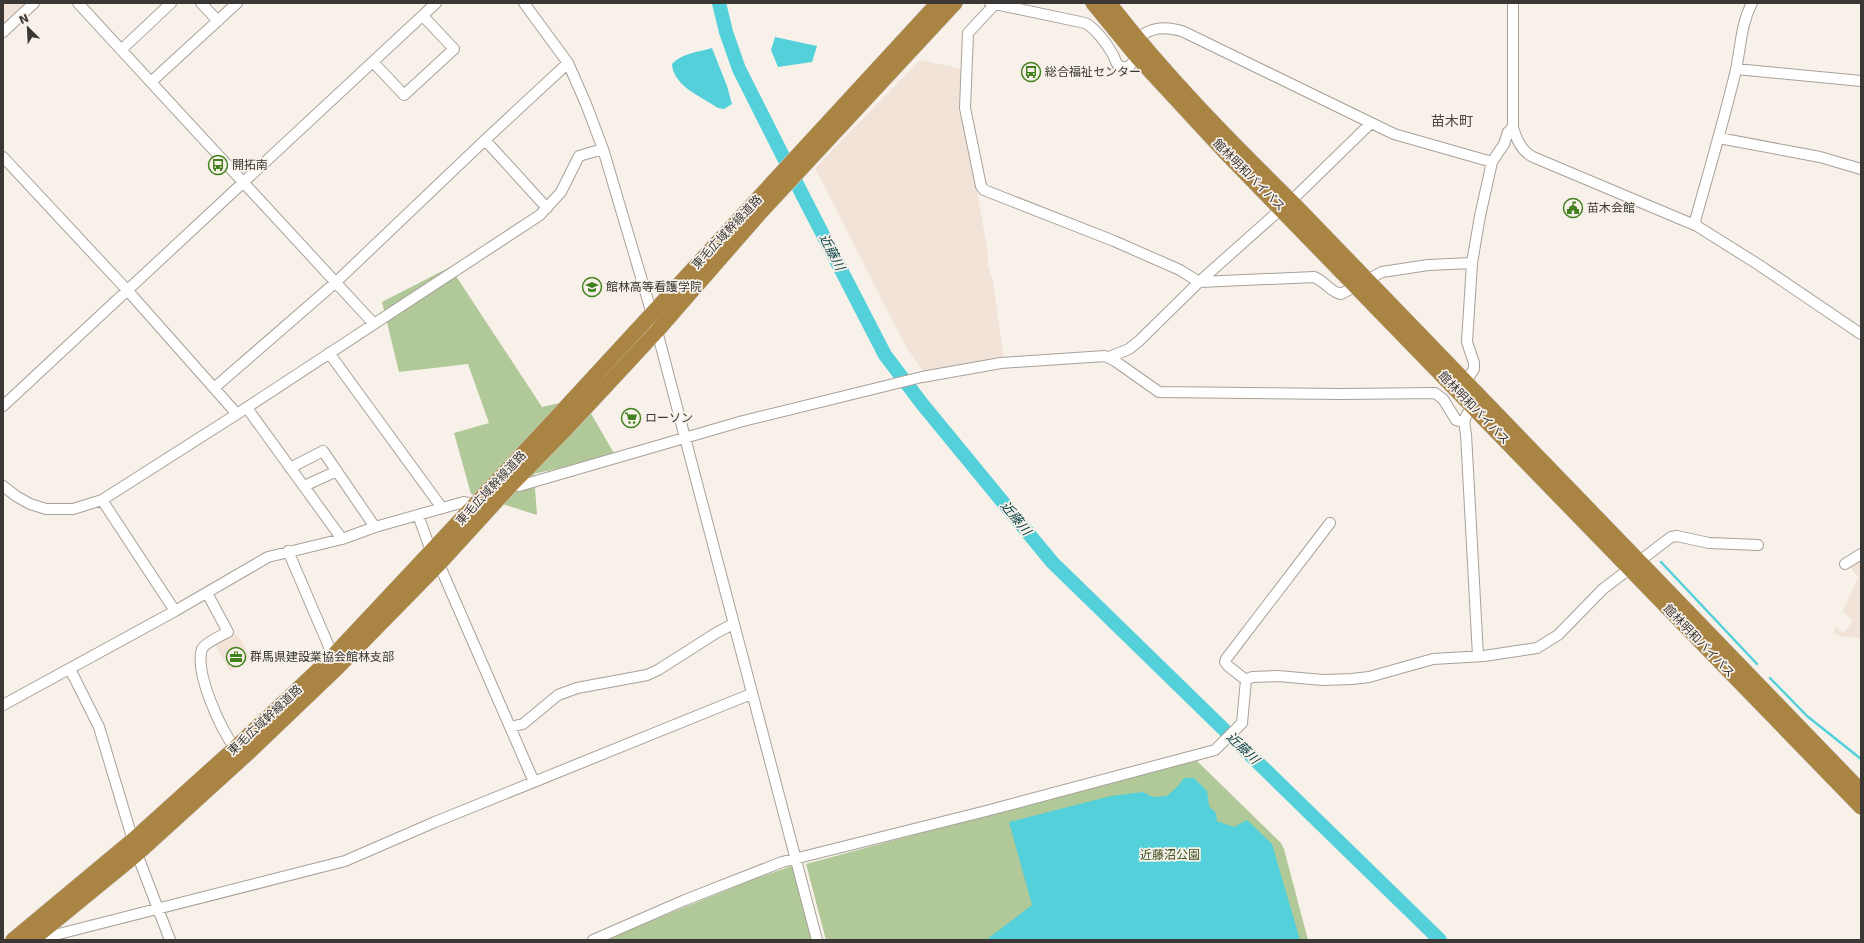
<svg xmlns="http://www.w3.org/2000/svg" width="1864" height="943" viewBox="0 0 1864 943" font-family="'DejaVu Sans','Noto Sans JP',sans-serif">
<rect width="100%" height="100%" fill="#f8f1ea"/>
<path fill="#f1e3d7" d="M3,3H25L3,24Z
M920,60L962,69L959,110L965,121L988,255V266L993,282L1004,359L923,371L905,345L815,168Z
M1861,556V639L1839,636L1834,632L1836,626L1843,633L1853,621L1843,611L1858,577L1849,566Z
M235,634L241,639L251,658L230,671L215,645Z"/>
<path fill="#b1c898" d="M450,267L542,407L582,398L615,455L534,474L537,515L471,494L454,433L489,423L468,364L399,372L382,302Z
M1195,759L1281,843L1284,849L1308,940H826L806,864Z
M792,866L813,940H604L754,879Z"/>
<path fill="#53d0d9" d="M775,37L817,46L812,62L778,67L771,50Z
M712,48L727,86L732,104L724,109L718,108C702,97 673,86 672,64C682,53 698,52 712,48Z
M1184,778H1194L1207,791L1209,806L1216,813L1217,821L1234,827L1247,820L1272,844L1300,940H986L1032,905L1009,822L1111,796L1143,792L1153,797L1167,796L1178,786Z"/>
<g fill="none" stroke-linecap="round" stroke-linejoin="round">
<path stroke="#53d0d9" stroke-width="2.5" d="M1661,562L1757,664
M1770,678L1807,716L1861,759"/>
<path stroke="#53d0d9" stroke-width="14" d="M719,3L726,32L739,69L804,198L885,355L923,405L1052,562L1440,940"/>
<g stroke="#a8a19a" stroke-width="12">
<path id="minor" d="M78,3L374,324
M201,3L218,21
M524,3L568,63L586,104L603,149L657,331L817,940
M990,3L1085,23C1095,28 1106,43 1112,53C1116,59 1115,65 1122,68L1129,66L1138,58
M1513,3V127C1516,139 1521,151 1533,157L1697,226L1759,265L1861,334
M995,4L968,33L965,108L981,186L984,190L1114,241L1180,270L1199,282L1314,277C1325,281 1330,292 1341,294L1382,272L1428,265L1472,263
M3,32L34,3
M1137,39C1151,27 1164,26 1182,31L1394,134L1492,162
M121,50L171,3
M373,62L404,95L454,49L423,16
M1736,69L1861,81
M151,82L237,3
M1719,138L1820,157L1861,169
M485,140L547,208
M3,157L128,291L237,414
M1291,201L1371,123
M1697,226L1695,221C1709,172 1723,123 1735,74C1741,49 1740,26 1752,3
M329,353L442,508
M1109,357L1129,349L1139,341L1199,282L1282,208
M1465,383L1474,369V363L1467,342L1472,263L1480,216L1492,162L1504,144L1508,132L1513,127
M214,388L335,283L485,140L568,63
M3,406L436,3
M1473,407C1464,416 1463,421 1466,434L1478,656
M247,408L342,539
M290,468L323,451L375,527
M512,484L519,486L743,421L922,377L1001,363L1105,356L1115,361L1159,392L1342,394L1435,393L1443,399L1456,420L1463,422
M3,486L16,496L30,504L46,509H73L102,500L237,414L540,215L561,192L579,156L603,149
M304,486L337,471
M102,500L175,611
M418,515L431,551
M288,551L333,656
M439,564L534,782
M1845,564L1861,554
M207,593L228,632C222,635 205,643 202,649C194,672 221,730 235,748
M70,669L99,727L137,854L170,940
M1246,680L1228,666L1225,662L1226,659L1330,523
M3,705L175,611L268,557L342,539L375,527L464,502L475,505
M510,727L523,724L558,695L577,688L647,675L658,670L716,633L733,624
M46,940L47,937L345,861L435,822L751,694
M593,940L685,900L782,862L986,811L1215,750L1242,723L1246,680L1252,677L1278,676L1323,680L1352,679L1369,677L1433,659L1484,656L1537,648L1558,635L1603,589L1671,537L1677,536L1709,543L1758,545"/>
</g>
<g stroke="#d0cfcf" stroke-width="16">
<path id="highway" d="M1093,3L1138,58L1224,151L1861,807
M1109,3C1164,74 1227,138 1291,201L1861,791
M13,940L133,840L235,748L333,656L555,419L938,3
M32,940L137,854L247,754L338,667L439,564L512,484L566,429L657,331L759,214L955,3"/>
</g>
<use href="#minor" stroke="#fff" stroke-width="10"/>
<use href="#highway" stroke="#aa8442" stroke-width="15"/>
</g>
<defs>
<g id="bus-ring" transform="scale(1)"><circle r="9.5" fill="#f8f1ea" stroke="#43811f" stroke-width="1.5"/><path d="M-5-6H5V4H4V6H2V4H-2V6H-4V4H-5ZM-3.5-4V0h7V-4ZM-3.5 1.2v1.5H-2V1.2ZM2 1.2v1.5H3.5V1.2Z" fill="#43811f"/></g>
<g id="civic-ring" transform="scale(1)"><circle r="9.5" fill="#f8f1ea" stroke="#43811f" stroke-width="1.5"/><path d="M-.6-6.5H3V-4.5H.6V-3L4-1V1h2V6H-6V1h2V-1L-.6-3ZM-1.2 2.5V6h2.4V2.5Z" fill="#43811f"/></g>
<g id="school-ring" transform="scale(1)"><circle r="9.5" fill="#f8f1ea" stroke="#43811f" stroke-width="1.5"/><path d="M0-5L7-2L0 1L-7-2ZM-4 1L0 2.5L4 1V4Q0 6-4 4Z" fill="#43811f"/></g>
<g id="supermarket-ring" transform="scale(1)"><circle r="9.5" fill="#f8f1ea" stroke="#43811f" stroke-width="1.5"/><path d="M-6-5.5h2.5l.6 2H6L4.5 2H-2.5L-4.4-4H-6ZM-1.5 3.2a1.3 1.3 0 1 0 .1 0ZM3 3.2a1.3 1.3 0 1 0 .1 0Z" fill="#43811f"/></g>
<g id="office-ring" transform="scale(1)"><circle r="9.5" fill="#f8f1ea" stroke="#43811f" stroke-width="1.5"/><path d="M-6-3h4V-5.5h4V-3h4V5H-6ZM-1-4.5V-3h2v-1.5ZM-6 0V1H6V0Z" fill="#43811f"/></g>
</defs>
<g fill-rule="evenodd">
<use href="#bus-ring" x="1031" y="72"/>
<use href="#bus-ring" x="218" y="165"/>
<use href="#civic-ring" x="1573" y="208"/>
<use href="#school-ring" x="592" y="287"/>
<use href="#supermarket-ring" x="631" y="418"/>
<use href="#office-ring" x="236" y="657"/>
</g>
<g text-anchor="middle" dominant-baseline="central" stroke-width="3.5" stroke-linejoin="round" paint-order="stroke">
<g font-size="12" fill="#3a3735" stroke="#f8f1ea" text-anchor="start">
<text x="1045" y="72">総合福祉センター</text>
<text x="232" y="165">開拓南</text>
<text x="1587" y="208">苗木会館</text>
<text x="606" y="287">館林高等看護学院</text>
<text x="645" y="418">ローソン</text>
<text x="250" y="657">群馬県建設業協会館林支部</text>
</g>
<g font-size="12" fill="#3a3735" stroke="#f8f1ea">
<text transform="translate(1249 175) rotate(45)">館林明和バイパス</text>
<text transform="translate(727 232) rotate(-47)">東毛広域幹線道路</text>
<text transform="translate(1474 408) rotate(46)">館林明和バイパス</text>
<text transform="translate(491 488) rotate(-47)">東毛広域幹線道路</text>
<text transform="translate(1699 641) rotate(46)">館林明和バイパス</text>
<text transform="translate(265 720) rotate(-43)">東毛広域幹線道路</text>
</g>
<g font-size="12" fill="#3b511c" stroke="#f8f1ea">
<text x="1170" y="855">近藤沼公園</text>
</g>
<g font-size="13" font-style="italic" fill="#003d41" stroke="#f8f1ea">
<text transform="translate(832 252) rotate(63)">近藤川</text>
<text transform="translate(1016 518) rotate(51)">近藤川</text>
<text transform="translate(1243 748) rotate(44)">近藤川</text>
</g>
<g font-size="14" fill="#4c4640" stroke="#f8f1ea">
<text x="1452" y="121">苗木町</text>
</g>
</g>
<rect width="1864" height="943" fill="none" stroke="#3a3735" stroke-width="8"/>
<g transform="translate(28 28) rotate(336)" stroke="#f8f1ea" stroke-width="3" paint-order="stroke">
<path d="M0-3L7 15L0 10L-7 15Z" fill="#3a3735"/>
<text y="-6" font-size="11" font-weight="bold" text-anchor="middle" fill="#3a3735">N</text>
</g>
</svg>
